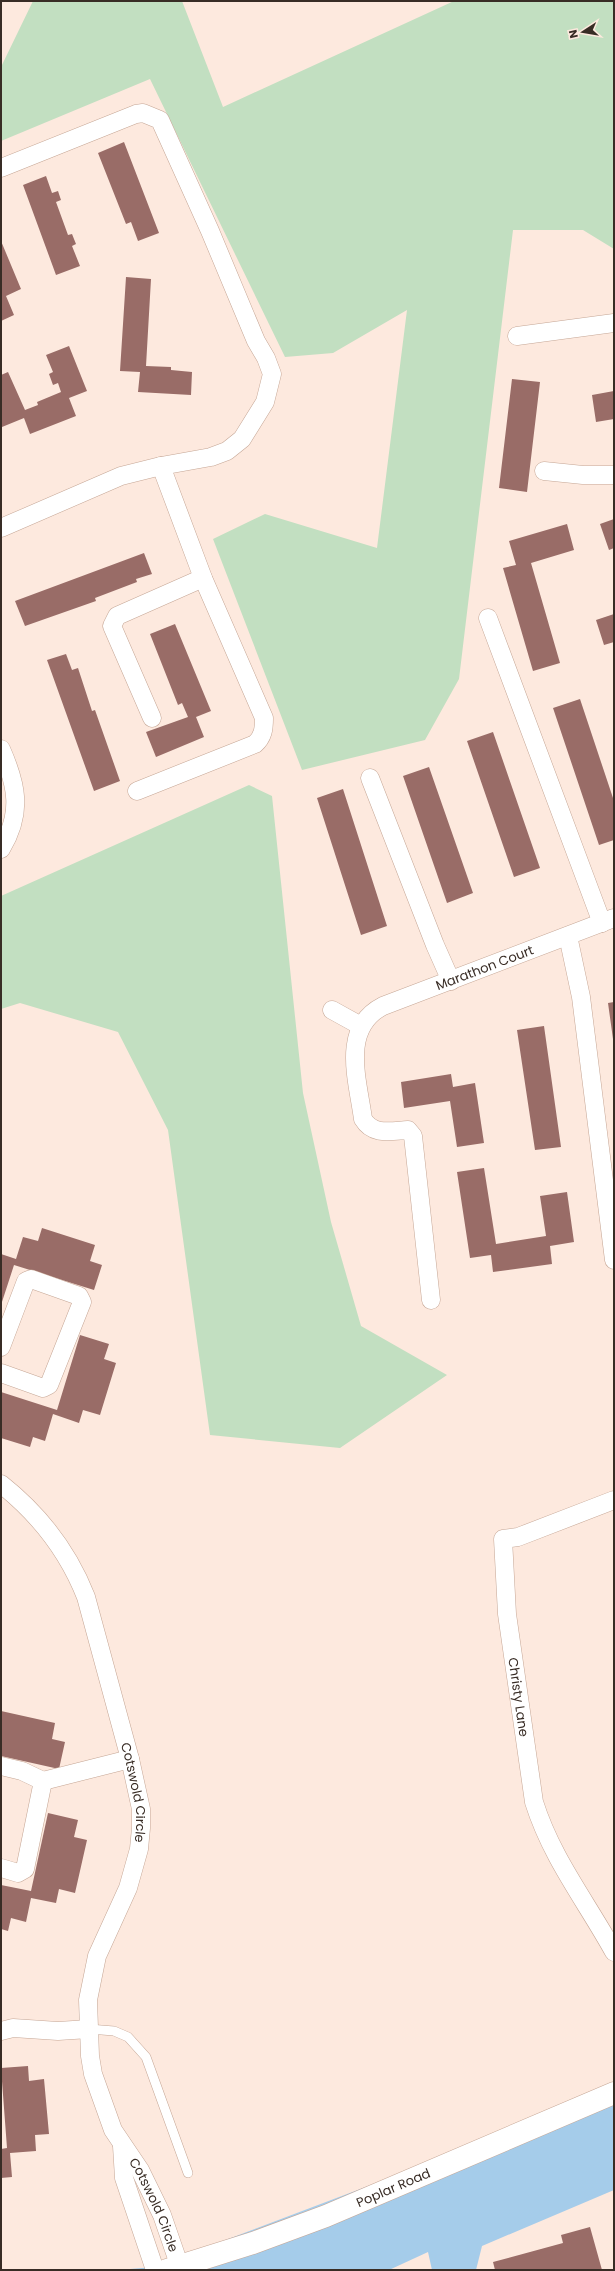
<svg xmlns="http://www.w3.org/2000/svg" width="615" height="2271" viewBox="0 0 615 2271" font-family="Poppins,sans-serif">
<rect width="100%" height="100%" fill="#fde9de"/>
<path fill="#c2dfc1" d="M33,1H182L223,107L454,1H614V249L583,230H513L459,679L425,740L302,770L213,539L265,514L377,548L407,310L333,353L285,357L150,79L1,141V67Z
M249,785L272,796L303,1093L331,1222L361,1326L447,1375L340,1448L210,1435L168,1130L118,1032L20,1003L1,1009V896Z"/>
<path fill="#a5ccea" d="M614,2093V2190L482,2246L476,2270H432L428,2252L389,2270H118L154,2267Z"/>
<path fill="#996c67" d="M124,142L159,233L138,241L131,222L126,224L98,153Z
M46,176L52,193L58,191L61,200L56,202L68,235L72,234L76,244L72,246L80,266L56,275L23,185Z
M1,241L21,289L6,296L14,315L1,321Z
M126,277L151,279L146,366L171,367V370L192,372L191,395L138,392L140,372L120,371Z
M69,346L87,391L69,398L76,416L30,434L24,418L2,427L1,375L8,372L25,410L38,405L37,402L61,392L58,383L53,385L49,374L53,372L46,355Z
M512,379L540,382L527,492L499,488Z
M614,391V419L596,422L592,395Z
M614,519V548L609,550L600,524Z
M567,524L574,550L531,563L560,663L533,671L503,568L516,565L509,541Z
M144,553L152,574L136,579L137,582L95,598L96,601L25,626L15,601Z
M614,614V642L604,645L596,620Z
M175,624L211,711L196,717L204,737L156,757L146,732L188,717L182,703L178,705L150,634Z
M66,654L72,670L78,668L92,711L95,710L120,781L94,791L47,660Z
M580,699L614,801V840L599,845L553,708Z
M493,732L540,868L514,877L467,741Z
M429,767L473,893L447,903L403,776Z
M343,789L387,926L361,935L317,798Z
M614,1002V1039H613L608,1003Z
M544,1026L561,1147L535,1150L517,1030Z
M451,1074L453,1087L475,1083L484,1143L457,1147L450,1101L404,1108L401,1082Z
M484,1168L496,1244L546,1236L540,1196L567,1192L574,1242L550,1246L552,1264L493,1272L491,1255L470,1258L457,1172Z
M42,1228L95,1245L90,1261L102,1265L94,1290L14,1265L1,1305V1254L16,1259L23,1237L38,1241Z
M80,1335L109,1344L104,1359L116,1363L100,1415L83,1410L79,1423L53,1414L45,1441L33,1437L30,1447L1,1438V1392L57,1410Z
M1,1711L55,1723L52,1739L65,1742L59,1769L1,1756Z
M48,1813L78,1820L74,1837L87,1840L75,1893L59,1889L56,1903L31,1898L26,1922L11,1918L8,1931L1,1929V1885L31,1891Z
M28,2066L29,2081L44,2079L49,2134L35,2135L36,2151L10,2153L12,2177L1,2178V2149L7,2148L1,2068Z
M590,2227L602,2270H495L493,2262L563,2243L561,2235Z"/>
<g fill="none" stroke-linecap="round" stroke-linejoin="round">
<g stroke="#c5a695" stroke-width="10">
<path id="service" d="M89,2029L114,2031L128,2037L146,2057L188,2173"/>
</g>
<g stroke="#c5a695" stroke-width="19">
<g id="minor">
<path d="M1,168L136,114L143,113L160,120L210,231L256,341L266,358L272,374L265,402L242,439L227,451L211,457L161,466L121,476L1,528"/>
<path d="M517,336L614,323"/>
<path d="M544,471L583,475H614"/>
<path d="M488,618L602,923"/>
<path d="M152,718L112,626L117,616L203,578"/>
<path d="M1,749C17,785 23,813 1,849"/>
<path d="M370,778L435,945L451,981"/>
<path d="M137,791L255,744C263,737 264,729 264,718L203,578L161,466"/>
<path d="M568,936L581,997L614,1260"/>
<path d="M332,1010L361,1026"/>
<path id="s1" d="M431,1300L413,1136L408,1130C391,1131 373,1136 363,1119C358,1081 340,1028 383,1006L614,918"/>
<path d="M1,1347L26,1281L31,1279L79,1296L82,1302L49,1385L43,1388L1,1373"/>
<path id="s2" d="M1,1484C40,1515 68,1551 86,1597L130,1759L141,1809V1828L139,1849L128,1888L97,1956L88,2000L90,2056L93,2074L113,2130L140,2170L162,2215L181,2270"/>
<path id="s3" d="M614,1500L518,1537L503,1539L507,1614L534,1802C552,1859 586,1901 614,1952"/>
<path d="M1,1766L22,1771L43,1781L25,1869L18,1873L1,1868"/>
<path d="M43,1781L130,1759"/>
<path d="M1,2031L13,2028L58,2031L89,2029"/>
<path d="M122,2146L124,2178L155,2270"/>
</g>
</g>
<g stroke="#c5a695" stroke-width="23">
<g id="tertiary">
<path id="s4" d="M167,2270L253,2243L326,2216L614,2093"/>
</g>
</g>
<use href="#service" stroke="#fff" stroke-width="9"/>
<use href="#minor" stroke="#fff" stroke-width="18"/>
<use href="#tertiary" stroke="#fff" stroke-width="22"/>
</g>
<g text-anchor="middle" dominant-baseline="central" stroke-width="4" stroke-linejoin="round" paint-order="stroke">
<g font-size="13" fill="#382c25" stroke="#fde9de">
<text stroke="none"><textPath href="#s1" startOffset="455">Marathon Court</textPath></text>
<text stroke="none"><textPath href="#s3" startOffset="277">Christy Lane</textPath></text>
<text stroke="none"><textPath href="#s2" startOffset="345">Cotswold Circle</textPath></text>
<text stroke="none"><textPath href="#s4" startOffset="241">Poplar Road</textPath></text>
<text stroke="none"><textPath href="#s2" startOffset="782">Cotswold Circle</textPath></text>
</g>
</g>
<rect width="615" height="2271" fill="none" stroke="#382c25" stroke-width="4"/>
<g transform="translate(583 32) rotate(258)" stroke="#fde9de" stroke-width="3" paint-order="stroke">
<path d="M0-3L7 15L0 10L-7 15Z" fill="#382c25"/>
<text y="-6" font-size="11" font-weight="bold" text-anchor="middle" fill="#382c25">N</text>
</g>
</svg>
